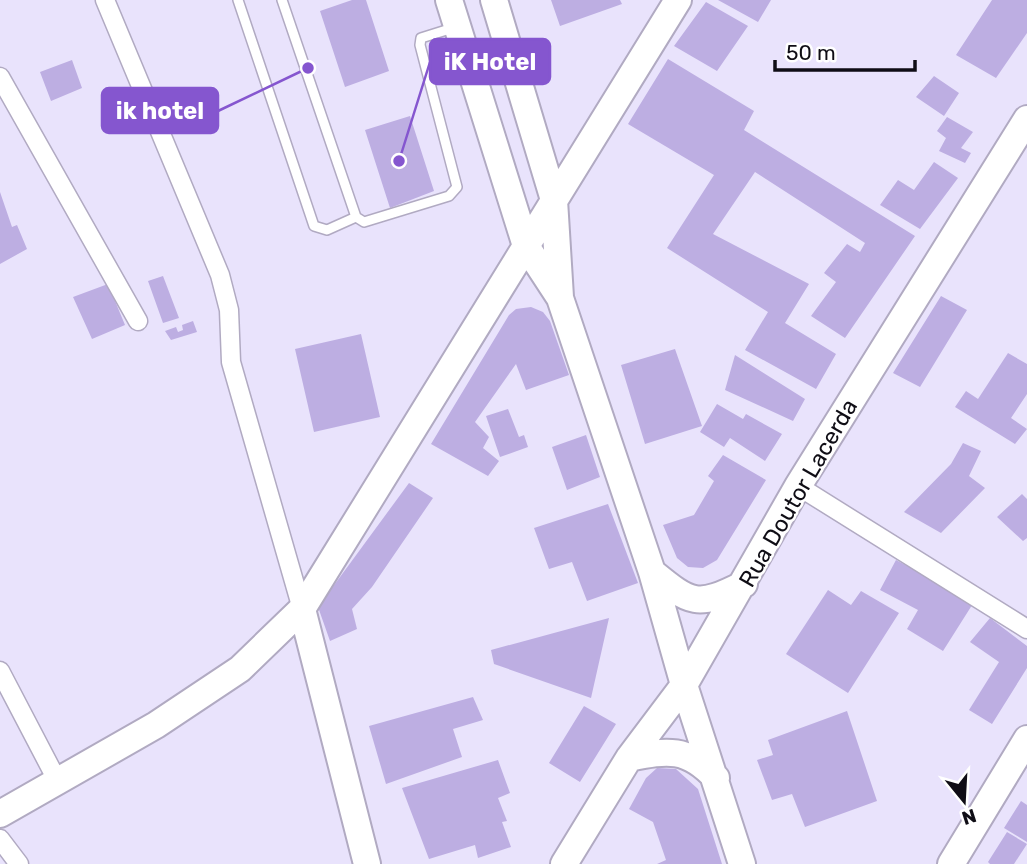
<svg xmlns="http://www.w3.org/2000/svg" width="1027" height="864" viewBox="0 0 1027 864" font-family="Rubik,sans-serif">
<rect width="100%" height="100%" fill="#e9e3fc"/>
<path fill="#bdaee2" d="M352,0H366L389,71L345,87L320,11Z
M551,0H620L622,4L560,26Z
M718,0H771L758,22Z
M992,0H1027V33L996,78L956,55Z
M706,2L748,26L717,71L674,46Z
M668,59L754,111L744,130L915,236L845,338L811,316L836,282L824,273L847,244L860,252L865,243L755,172L713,234L809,284L785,323L836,354L816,389L745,350L768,312L667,248L714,175L628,124Z
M72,60L82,88L51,101L40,72Z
M934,76L959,93L944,116L916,97Z
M410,116L434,191L390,208L365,130Z
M947,117L973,132L961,148L971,153L965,163L939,151L946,138L937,131Z
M934,162L958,178L920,229L880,205L898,180L914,190Z
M0,192L12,227L17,225L27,249L0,264Z
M163,276L179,318L163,323L148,281Z
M108,284L125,325L92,339L73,297Z
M941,296L967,310L920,387L893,373Z
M531,307L543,312L550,321L569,375L526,390L516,364L475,422L489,437L483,448L499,461L488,476L431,444L509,315L516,309Z
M193,321L197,332L171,340L165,331L176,327L178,332L183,330L182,325Z
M361,334L380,417L314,432L295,349Z
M675,349L702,426L645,444L621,365Z
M1008,353L1027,364V394L1011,418L1027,429L1015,444L955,407L966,391L978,399Z
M735,355L805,399L793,421L725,390Z
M717,404L743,419L746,414L782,434L765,461L730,438L724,447L700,432Z
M508,409L519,437L524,435L528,447L500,457L486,416Z
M586,435L600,477L567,490L552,447Z
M963,443L981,451L969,476L985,488L941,533L904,512L951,464Z
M723,455L766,480L717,560L703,568L688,567L677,558L663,525L694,515L714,481L708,476Z
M409,483L433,498L372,587L352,609L357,629L330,641L318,607Z
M1022,494L1027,499V538L1023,541L997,517Z
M608,504L638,583L587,601L572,562L549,569L534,528Z
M896,560L974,602L943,651L907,629L918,610L880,590Z
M828,590L851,605L861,591L899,613L848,693L786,654Z
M609,618L591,698L494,664L491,650Z
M990,618L1027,646V668L992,724L969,710L999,662L970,642Z
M473,697L483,720L453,729L462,757L386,784L369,726Z
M584,706L616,724L580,782L549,763Z
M847,711L877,801L805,827L792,794L772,800L757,760L773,755L768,740Z
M498,760L510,793L498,798L507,821L502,822L511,847L478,858L475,845L429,859L402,788Z
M657,768L676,769L698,789L722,864H657L666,860L653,822L629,809L646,778Z
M1021,801L1027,805V842L1004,828Z
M1007,832L1027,844L1014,864H990L988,862Z"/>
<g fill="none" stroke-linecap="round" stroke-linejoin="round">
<g stroke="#b1aac2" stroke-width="12">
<path id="lane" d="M238,0L314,226L327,230L356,217L364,222L449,196L457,187L420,45L421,38L456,27
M282,0L356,217"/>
</g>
<g stroke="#b1aac2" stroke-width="21">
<path id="street" d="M105,0L220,275L229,310L231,362L302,609
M0,77L138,321
M798,486L1027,629
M0,671L58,782
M0,839L19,864"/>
</g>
<g stroke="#b1aac2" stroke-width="30">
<path id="secondary" d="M449,0L526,246L560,298L652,572L684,685L742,864
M494,0L554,200L560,297
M652,572C691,604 697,608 744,584
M302,609L367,864
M629,758C668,750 687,747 716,778
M0,814L156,725L240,669L302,609L678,0
M564,864L629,758L684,685L798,486L1027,119
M951,864L1027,739"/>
</g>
<use href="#lane" stroke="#fff" stroke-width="9"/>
<use href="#street" stroke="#fff" stroke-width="18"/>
<use href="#secondary" stroke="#fff" stroke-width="26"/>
</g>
<g text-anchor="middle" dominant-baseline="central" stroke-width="5" stroke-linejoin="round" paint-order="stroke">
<g font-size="23" fill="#0f0d15" stroke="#fff">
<text transform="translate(798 493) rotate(-60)">Rua Doutor Lacerda</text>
</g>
</g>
<path fill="none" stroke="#8556cf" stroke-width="2.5" d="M399 161L430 62M308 68L218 111"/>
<g fill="#8556cf" stroke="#fff" stroke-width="2.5">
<circle cx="399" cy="161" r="7"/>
<circle cx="308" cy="68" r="7"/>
</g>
<g fill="#8556cf" stroke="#8556cf" stroke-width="2.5">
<rect x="430" y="39" width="120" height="45" rx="7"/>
<rect x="102" y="88" width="116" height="45" rx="7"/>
</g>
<g font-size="24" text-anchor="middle" font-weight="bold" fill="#fff">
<text x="490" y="70">iK Hotel</text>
<text x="160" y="119">ik hotel</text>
</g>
<g transform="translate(964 801) rotate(162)" stroke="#ffffff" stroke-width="5" paint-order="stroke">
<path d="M0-5L12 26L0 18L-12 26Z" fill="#0f0d15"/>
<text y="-10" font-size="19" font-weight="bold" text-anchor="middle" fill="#0f0d15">N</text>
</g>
<path d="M775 60v10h140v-10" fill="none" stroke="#0f0d15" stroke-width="3.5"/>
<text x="786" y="60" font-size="21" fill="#0f0d15" stroke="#ffffff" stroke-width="5" paint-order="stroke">50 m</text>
</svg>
